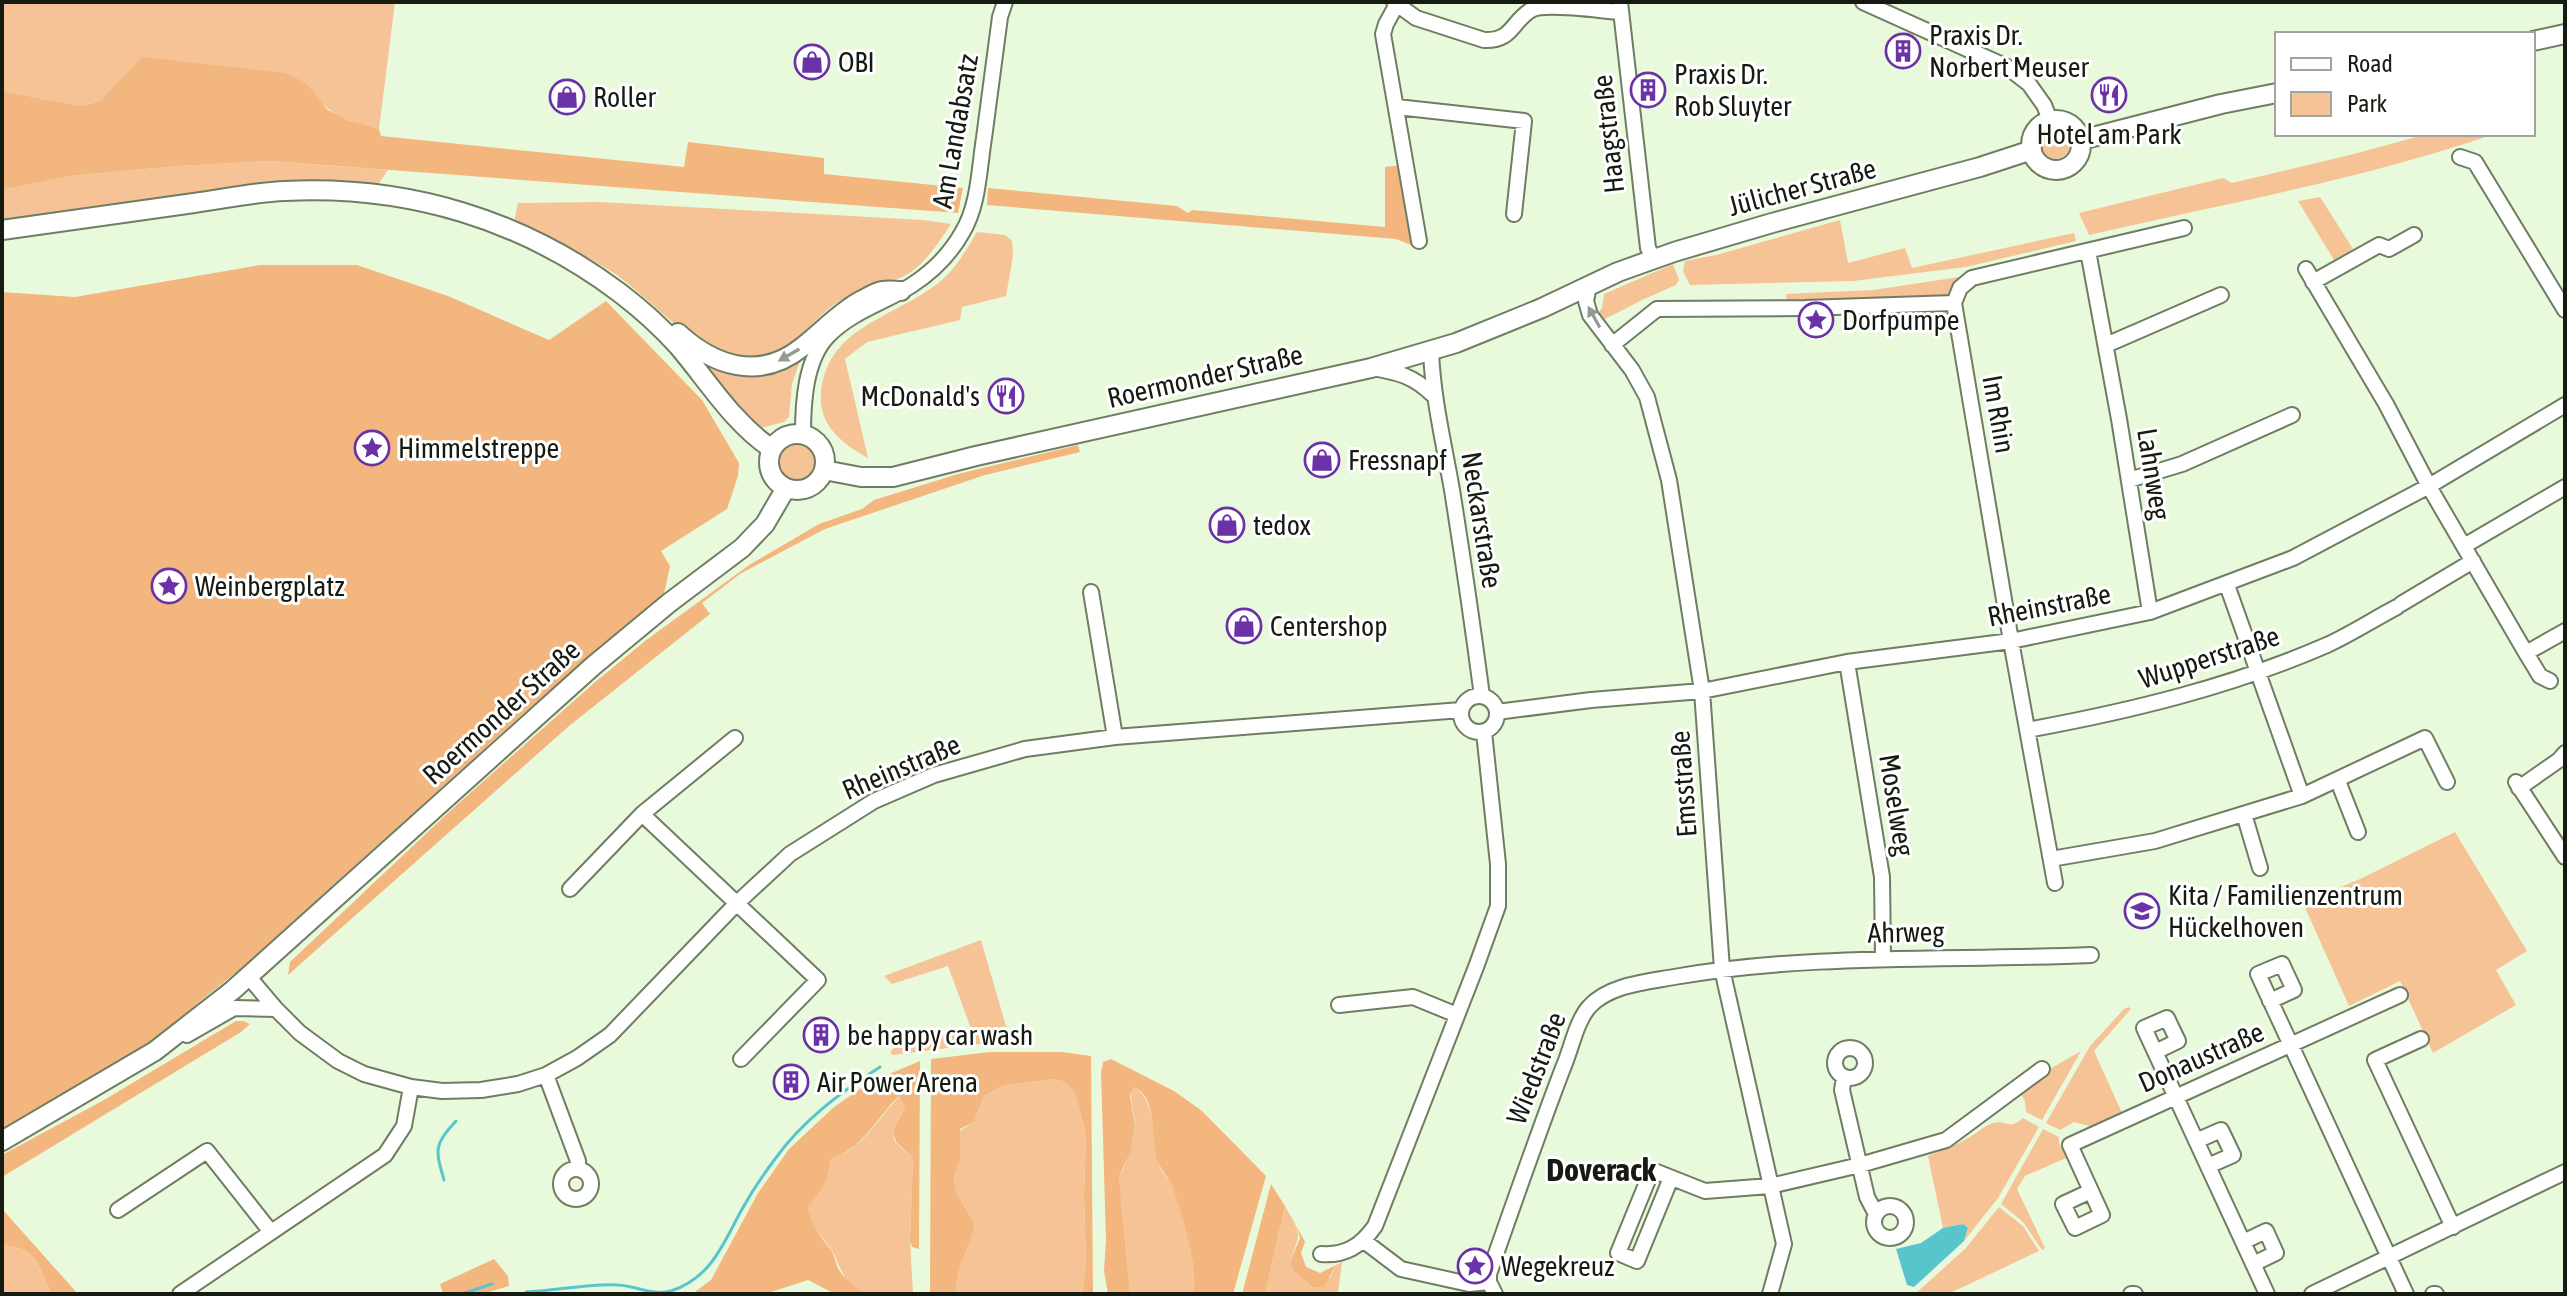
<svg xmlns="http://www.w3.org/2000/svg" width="2567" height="1296" viewBox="0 0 2567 1296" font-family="'Asap Condensed',sans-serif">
<rect width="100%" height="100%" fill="#e9fadc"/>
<path fill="#f5c395" d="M2,2H395L379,129C340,119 331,117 306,83L134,66L100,101L81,106L2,91Z
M2040 144a15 15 0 1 1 30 0a15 15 0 1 1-30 0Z
M2427,134H2494C2365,179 2222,204 2089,235L2079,213L2223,178L2232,183L2354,154Z
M271,161L388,170L377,186L230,190L2,220V190L69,176L179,166Z
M2320,197L2353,249L2334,260L2298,201Z
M600,202L923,220L951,224C938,243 924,267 902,277C891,282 878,283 867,287C856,291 845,298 835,304C814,318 788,355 764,360C707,373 651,294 606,268C576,251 544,237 514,222L518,203Z
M1840,220L1848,263L1905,248L1912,268L2074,233L2076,241L1966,267L1853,281L1690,285L1683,271L1685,261L1716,255Z
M977,232L1005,235L1012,241L1013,256L1006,296L962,307L960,320L867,342L845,359L868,458C843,444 818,426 821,393C827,323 902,317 945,277C958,265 968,247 977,232Z
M1673,264L1679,280L1676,285L1642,300L1601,321L1598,313L1602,308L1604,294Z
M1966,276L1945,300L1787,302L1786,294L1873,290Z
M802,355L792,384L789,417L784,422L761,428L726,394L706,368L710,363Z
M776 461a21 21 0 1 1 42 0a21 21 0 1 1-42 0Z
M2455,832L2527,951L2496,970L2516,1005L2433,1053L2400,981L2349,1006L2303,903L2360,879Z
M981,940L1010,1040L893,1055L890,1053L898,1043L972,1031L948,966L892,984L884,976Z
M2129,1007L2131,1009L2094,1051L2122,1113L2093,1127L2074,1122L2060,1130L2046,1123L2090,1046L2124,1009Z
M2081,1051L2042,1120L2026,1112L2025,1101L2020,1093L2048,1070Z
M1053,1079L1065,1082L1075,1093L1086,1134L1084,1194L1086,1263L1082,1294H956C956,1268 969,1249 975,1224L956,1192L954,1176L960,1160L958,1132L974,1122L984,1096L1002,1086Z
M1133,1086C1155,1096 1154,1144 1159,1165C1161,1173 1169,1178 1172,1186C1183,1218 1197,1259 1193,1294H1130L1119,1176C1127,1164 1134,1141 1135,1125C1135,1111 1128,1101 1133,1086Z
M900,1096L905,1107L893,1131L895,1142L913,1158L910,1241L913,1294C899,1294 876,1296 863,1293C846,1285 841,1270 834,1254C824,1236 810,1230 808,1206C822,1192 829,1178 831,1159C863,1150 877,1118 900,1096Z
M2023,1118L2039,1127L1998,1198L1964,1241L1968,1229L1963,1224L1943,1228L1928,1156C1942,1150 1957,1145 1970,1137C1977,1133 1985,1125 1993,1123C2006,1119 2009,1131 2023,1118Z
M2043,1129L2059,1137V1143L2066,1158L2025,1176L2017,1189L2045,1248L2042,1250L2023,1222L2001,1204Z
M1285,1206C1302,1236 1301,1230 1290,1262L1293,1270L1330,1278L1336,1265L1342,1262L1338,1294H1265Z
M1999,1207L2023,1226L2039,1251L1948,1294H1915L1965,1249Z
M2,1245C37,1248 37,1266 52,1294H2Z"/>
<path fill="#f2b67e" d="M142,57L285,73L306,83L328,110L347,120L379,129L381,136L684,167L688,142L824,158V174L963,188L958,213L271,161L179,166L69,176L2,190V91L81,106L100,101Z
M1402,165L1416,247L1396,239L987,205L988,188L1177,206L1188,213L1192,210L1385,227V167Z
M260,265H357L448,296L549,340L606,301L702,400L739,463L738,476L727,509L661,551L670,566L664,594L524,713L238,971L205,997L144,1051L2,1135V292L75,297Z
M1078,445L1080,452L985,475L825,529L740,574L702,603L710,614L569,726L288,975L290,962L450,811L594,683L645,641L749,565L819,524L862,509L874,500L958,474Z
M236,1021H243L250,1024L241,1032L2,1177V1155L104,1100Z
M990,1052H1062L1091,1056L1093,1294H1082L1086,1263L1084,1194L1086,1134L1075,1093L1065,1082L1053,1079L1002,1086L984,1096L974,1122L960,1129V1160L954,1176L956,1192L975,1224C969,1249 956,1268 956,1294H930L931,1059Z
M1111,1059L1174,1091L1202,1111L1266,1176L1233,1294H1193C1197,1259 1183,1219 1172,1186C1168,1176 1160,1170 1157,1159C1151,1138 1157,1096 1134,1087L1130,1096L1135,1125L1131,1151L1119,1176L1130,1294H1108L1104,1271L1106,1240L1101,1072L1103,1062Z
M920,1061L919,1249L912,1247L910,1241L913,1158L896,1142L893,1131L905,1107L899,1096C876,1118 863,1149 831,1159C829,1179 822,1192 808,1206C810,1224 820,1236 831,1250C835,1256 835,1262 838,1268C844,1279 855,1287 865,1294H835L808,1280L765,1294H692L711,1280L758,1193L789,1149L834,1107L870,1082Z
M1271,1184L1285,1206L1265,1294H1242Z
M2,1209L78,1294H52C37,1266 38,1248 2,1245Z
M1297,1227L1305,1242L1301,1253L1306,1267L1320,1273L1336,1265L1324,1287H1313L1293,1270L1290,1262L1300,1238Z
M494,1259L508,1276L509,1286L482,1294H443L440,1284Z"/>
<path fill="#57c5cb" d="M1963,1224L1968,1228L1964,1241L1914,1287L1907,1285L1896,1249L1921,1243L1943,1228Z"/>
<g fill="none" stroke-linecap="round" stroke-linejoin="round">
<path stroke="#57c5cb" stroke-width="3" d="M444,1180C435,1149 434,1145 456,1121
M526,1292C553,1291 592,1283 618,1285C637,1286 652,1296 671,1291C711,1278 723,1244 741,1211C751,1193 763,1175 775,1159C803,1120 840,1093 880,1067
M462,1294L492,1284"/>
<g stroke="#6e7d63" stroke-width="18">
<path id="minor" d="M1394,2L1416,18L1484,40C1513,41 1511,22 1531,10C1545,2 1602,11 1621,12
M1620,2L1648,248L1654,259
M1863,2L2007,67L2029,84L2044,105L2050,120
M1397,4L1386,24L1383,34L1419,241
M1397,107L1524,121L1514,214
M2460,157L2475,162L2565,310
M2088,251L2119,419L2150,612
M2306,269L2386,404L2431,490L2526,653L2540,676L2550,681
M2313,282L2379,245L2389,249L2414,235
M1589,286L1586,301L1590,315L1632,370L1647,397L1669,480L1702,691L1722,969L1784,1244L1770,1294
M1954,303L1960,288L1972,278L2184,228
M1612,345L1657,309L1805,308L1954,303L2011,641L2055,883
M2106,345L2221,295
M1431,352C1433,399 1444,444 1452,490C1463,559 1473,628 1482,696
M1373,368C1400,373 1413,376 1433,395
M803,434C803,403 805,360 828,336C851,312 884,303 912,285C932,272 950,254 962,233C979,205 979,169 984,138C989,98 995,57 1000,17L1005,2
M2129,480L2182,464L2292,415
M2464,546L2565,487
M2227,585L2302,796
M1091,592L1115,737
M2401,604L2473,561
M2526,653L2565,631
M1847,662L1882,877L1883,957
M1461 714a18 18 0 1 1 36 0a18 18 0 1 1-36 0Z
M1497,712L1591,700L1702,691L1847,662L2011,641L2150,612L2293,558L2429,486L2565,405
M2027,730C2131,711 2230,687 2327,645C2351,634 2374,619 2397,607
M2338,781L2358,832
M2516,782L2565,857
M2519,788L2559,760L2565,753
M642,814L818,980L741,1059
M2244,814L2260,868
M2051,859L2155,841L2302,796L2425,738L2447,782
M570,889L642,814L735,738
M248,976L276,1009L300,1033L338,1061L364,1074L411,1087L442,1091L481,1090L518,1084L546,1075L577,1058L610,1035L736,904L790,854L874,801L934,775L1025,749L1115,737L1461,710
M2270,1001L2294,990L2282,964L2258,974L2406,1294
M1339,1005L1413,997L1457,1015
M187,1035L234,1008L276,1009
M2421,1039L2375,1060L2453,1227
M1835 1063a15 15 0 1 1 30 0a15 15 0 1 1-30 0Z
M2155,1052L2178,1041L2167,1018L2144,1028L2267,1294
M546,1075L578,1161V1169
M1844,1077L1842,1090L1867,1197L1876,1214
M2196,1141L2221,1130L2233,1155L2208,1166
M561 1184a15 15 0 1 1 30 0a15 15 0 1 1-30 0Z
M1671,1178L1637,1261L1618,1253L1652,1170L1705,1191L1770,1186L1860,1165L1946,1140L2042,1069
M2091,1191L2063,1204L2075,1228L2102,1215L2070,1145L2400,995
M1874 1222a16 16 0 1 1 32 0a16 16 0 1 1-32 0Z
M118,1210L207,1151L271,1232
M1364,1241L1401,1269L1469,1284L1489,1282
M2243,1242L2266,1231L2276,1253L2253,1264
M1321,1254C1345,1256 1361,1246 1375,1226L1476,967L1498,906V864L1484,732
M180,1294L385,1155L404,1126L411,1087
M1495,1294L1489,1282V1274C1513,1205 1537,1136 1563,1068C1571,1050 1576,1022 1589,1007C1609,985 1646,982 1674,977C1812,953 1952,961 2091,955
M2131,1294H2135
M2312,1294L2565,1172
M2433,1294H2436"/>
</g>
<g stroke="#6e7d63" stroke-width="22">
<path id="major" d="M2533,41L2565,34
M2031 145a25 25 0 1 1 50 0a25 25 0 1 1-50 0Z
M2081,140L2221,104L2277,93
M2,230C66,221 130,212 194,203C224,199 255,192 285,191C407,185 522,219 620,293C641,309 660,326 678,346C708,381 733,423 772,449
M678,333C714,366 759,381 801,348C822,332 837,314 860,301C867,298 875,292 883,291C888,290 896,291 901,291
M769 462a28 28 0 1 1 56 0a28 28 0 1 1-56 0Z
M824,470L861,477H893L976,456L1371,368L1456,343L1542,308L1618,272L1674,252L1772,223L1980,167L2032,150
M2,1141L155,1051L233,990L593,666L669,603L742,548L765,524L786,488"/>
</g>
<use href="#minor" stroke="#fff" stroke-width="14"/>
<use href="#major" stroke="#fff" stroke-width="18"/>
</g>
<defs><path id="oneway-solid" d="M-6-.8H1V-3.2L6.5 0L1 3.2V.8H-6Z" transform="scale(2)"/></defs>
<g fill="#969894">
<use href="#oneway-solid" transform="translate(1594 317) rotate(-119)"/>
<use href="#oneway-solid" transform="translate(789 355) rotate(150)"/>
</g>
<defs>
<g id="building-ring" transform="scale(1.8)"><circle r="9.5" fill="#fff" stroke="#6b31a7" stroke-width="1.5"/><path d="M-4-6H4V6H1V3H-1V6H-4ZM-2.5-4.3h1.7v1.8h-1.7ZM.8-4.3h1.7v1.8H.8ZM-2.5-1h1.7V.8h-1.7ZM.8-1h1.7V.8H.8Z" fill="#6b31a7"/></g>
<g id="shop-ring" transform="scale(1.8)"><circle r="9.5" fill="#fff" stroke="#6b31a7" stroke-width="1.5"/><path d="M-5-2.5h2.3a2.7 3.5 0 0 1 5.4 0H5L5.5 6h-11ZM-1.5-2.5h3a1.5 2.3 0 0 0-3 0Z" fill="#6b31a7"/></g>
<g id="restaurant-ring" transform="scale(1.8)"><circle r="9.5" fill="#fff" stroke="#6b31a7" stroke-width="1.5"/><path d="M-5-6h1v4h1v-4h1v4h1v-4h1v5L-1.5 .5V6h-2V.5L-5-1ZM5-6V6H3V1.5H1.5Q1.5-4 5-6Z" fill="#6b31a7"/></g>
<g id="sight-ring" transform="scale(1.8)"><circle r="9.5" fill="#fff" stroke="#6b31a7" stroke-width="1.5"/><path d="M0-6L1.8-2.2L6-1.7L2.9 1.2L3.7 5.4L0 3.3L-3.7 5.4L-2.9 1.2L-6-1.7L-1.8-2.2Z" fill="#6b31a7"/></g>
<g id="school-ring" transform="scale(1.8)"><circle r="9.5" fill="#fff" stroke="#6b31a7" stroke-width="1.5"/><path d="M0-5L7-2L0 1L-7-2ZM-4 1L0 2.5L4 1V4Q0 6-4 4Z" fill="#6b31a7"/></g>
</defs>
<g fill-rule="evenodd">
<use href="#building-ring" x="1903" y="51"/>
<use href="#shop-ring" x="812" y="62"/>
<use href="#building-ring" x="1648" y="90"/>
<use href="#restaurant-ring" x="2109" y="95"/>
<use href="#shop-ring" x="567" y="97"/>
<use href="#sight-ring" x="1816" y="320"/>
<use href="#restaurant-ring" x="1006" y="396"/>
<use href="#sight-ring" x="372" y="448"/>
<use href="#shop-ring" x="1322" y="460"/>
<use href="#shop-ring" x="1227" y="525"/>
<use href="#sight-ring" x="169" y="586"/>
<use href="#shop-ring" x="1244" y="626"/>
<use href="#school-ring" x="2142" y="911"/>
<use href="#building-ring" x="821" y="1035"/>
<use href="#building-ring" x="791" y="1082"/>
<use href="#sight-ring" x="1475" y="1266"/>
</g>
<g text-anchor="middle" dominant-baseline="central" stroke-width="6" stroke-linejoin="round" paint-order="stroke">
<g font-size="28" fill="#161b11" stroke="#fff" text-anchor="start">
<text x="1929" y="35">Praxis Dr.<tspan x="1929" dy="32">Norbert Meuser</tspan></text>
<text x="838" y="62">OBI</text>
<text x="1674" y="74">Praxis Dr.<tspan x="1674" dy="32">Rob Sluyter</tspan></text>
<text x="593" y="97">Roller</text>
<text x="2109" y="134" text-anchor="middle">Hotel am Park</text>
<text x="1842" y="320">Dorfpumpe</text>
<text x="980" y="396" text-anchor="end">McDonald's</text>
<text x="398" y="448">Himmelstreppe</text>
<text x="1348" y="460">Fressnapf</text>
<text x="1253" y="525">tedox</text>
<text x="195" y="586">Weinbergplatz</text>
<text x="1270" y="626">Centershop</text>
<text x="2168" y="895">Kita / Familienzentrum<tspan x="2168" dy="32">Hückelhoven</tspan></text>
<text x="847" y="1035">be happy car wash</text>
<text x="817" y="1082">Air Power Arena</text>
<text x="1501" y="1266">Wegekreuz</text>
</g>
<g font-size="28" fill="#161b11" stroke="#fff">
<text transform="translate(955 131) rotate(-80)">Am Landabsatz</text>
<text transform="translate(1608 134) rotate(-96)">Haagstraße</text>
<text transform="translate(1802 187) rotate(-15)">Jülicher Straße</text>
<text transform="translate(1205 376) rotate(-13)">Roermonder Straße</text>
<text transform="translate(1999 414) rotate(80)">Im Rhin</text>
<text transform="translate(2154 474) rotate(81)">Lahnweg</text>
<text transform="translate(1482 520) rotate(81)">Neckarstraße</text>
<text transform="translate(2049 605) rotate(-11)">Rheinstraße</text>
<text transform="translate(2209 657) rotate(-18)">Wupperstraße</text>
<text transform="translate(501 712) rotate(-42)">Roermonder Straße</text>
<text transform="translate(901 767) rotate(-23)">Rheinstraße</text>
<text transform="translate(1683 784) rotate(-94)">Emsstraße</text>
<text transform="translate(1897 805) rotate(81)">Moselweg</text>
<text transform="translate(1906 932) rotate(-1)">Ahrweg</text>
<text transform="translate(2201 1057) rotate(-24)">Donaustraße</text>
<text transform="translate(1536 1068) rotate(-69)">Wiedstraße</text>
</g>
<g font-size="32" font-weight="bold" fill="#161b11" stroke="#fff">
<text x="1601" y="1169">Doverack</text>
</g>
</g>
<rect width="2567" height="1296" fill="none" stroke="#161b11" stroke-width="8"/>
<rect x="2275" y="32" width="260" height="104" fill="#ffffff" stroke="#a2a4a0" stroke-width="2"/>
<rect x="2291" y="58" width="40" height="12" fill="#ffffff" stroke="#a2a4a0" stroke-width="2"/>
<text x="2347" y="72" font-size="24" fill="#161b11">Road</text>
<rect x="2291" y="92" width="40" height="24" fill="#f5c395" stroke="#a2a4a0" stroke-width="2"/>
<text x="2347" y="112" font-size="24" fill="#161b11">Park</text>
</svg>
